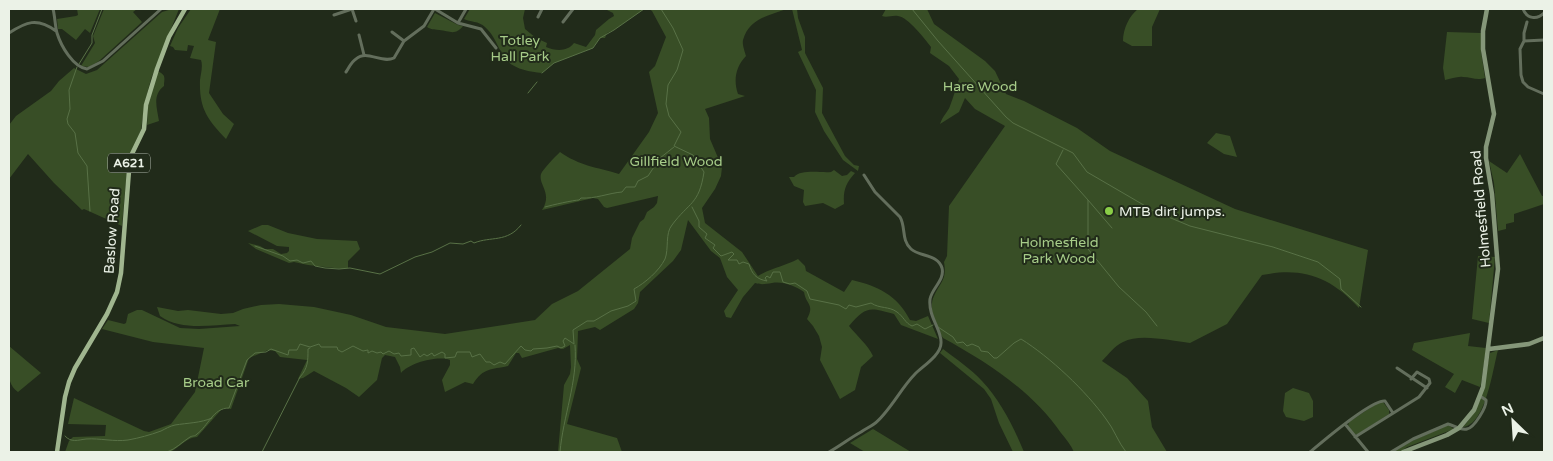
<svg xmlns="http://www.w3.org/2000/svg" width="1553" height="461" viewBox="0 0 1553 461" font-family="'Varela Round',sans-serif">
<rect width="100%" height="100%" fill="#212b1a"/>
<path fill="#384e26" d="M77,9H100L90,33L85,29L76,40L62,29H58L57,19L76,16L78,15Z
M104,9H137L133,12L142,22L99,61L89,67L81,66L95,43L93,36Z
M172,9H179L151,79L145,102L141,130L128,158L122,226L84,209L82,210L54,183L28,154L9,179V125L16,116L51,91L59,81L74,68L86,74L97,70L162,12Z
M191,9H220L208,40L216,42L209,93L223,114L234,124L226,139C207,119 199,108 200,80C201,73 203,66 201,60L190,58L194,46L188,45L187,51L175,50L173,47L170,46L178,28Z
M470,9H525L523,18L525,29L536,38L547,43L546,47C556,51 567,52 574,43L586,47L595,35L596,30L609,19L614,16L613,13L605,9H644L614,30L607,33L605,38H600L593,48L554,63L542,73C525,71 507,68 500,50C496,42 492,33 485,27C479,21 470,22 464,19Z
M649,9H787C769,15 749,19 743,40C742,45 745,52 746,56C736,66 733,80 738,94L745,96L705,109L709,118L710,139L722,167L721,176L715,189L702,208L705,223L742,252L758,276C771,268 785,266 798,259L805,266L806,271L844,292L852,280C878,286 897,295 910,320L916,321L928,316L938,339L901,325L894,314C869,307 866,306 849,326C857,336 868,345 873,356L861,367L855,390L840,399L820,360L822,347L819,336L813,326L807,319C815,304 806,305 804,292C795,286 783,281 772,283C765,284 762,285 755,283L743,297L731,318L726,317L724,311L738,290L727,277L720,258L711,251L688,220L681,250L673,261L640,292L638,303L634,309L600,330L595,327L578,331L577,359L581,368L567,424L617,438L622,452H558L564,385L570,374L571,367L570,345L563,349L558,348L522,358L519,353H516L508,366C491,370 484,367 473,384L465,382L445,392L442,380L450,365V360C438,355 409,363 401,373L400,367L395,357L385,355L382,358L377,380L359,397L346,388L314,371L303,378L298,379L307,360L280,357L275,351L268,350L249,358L231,409L225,408L221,410L197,437C187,437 179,448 170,452H65L69,441L73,437L105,436L106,425L68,424L74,398L144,431L149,432L171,424L195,392L204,348L153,342L102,329L108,320L124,324L126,323L128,314L137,310H142L180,328L199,329L240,326L235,324C211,325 181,331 160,316L157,307L178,311L188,310L221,314L233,313L243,309L261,305L279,304L314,307L351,315L386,327L445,334L535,320L552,304L578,291L630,249L632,238L640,222L644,219L647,212L654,207L657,203L658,196L607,208L604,207L598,199L593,198L542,210C553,193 538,185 541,174C543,169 555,157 560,152C580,166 596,167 619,174L649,132L658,113L649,72L655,66L666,37L652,11Z
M792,9H797L798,18L805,37V53L823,88L822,113L845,156L854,165L859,166L858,171L843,160L824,131L815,112L816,90L798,52L802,50Z
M886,9H927L934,24L985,61L995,71L1006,94L1024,101L1077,128L1110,151L1235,209L1368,250L1359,308C1330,277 1304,267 1262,275L1227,324L1190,343C1171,341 1140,333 1123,342C1114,346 1109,354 1102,361L1127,378L1148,401L1152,427L1167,452H1074C1071,445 1066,439 1061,433C1032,391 987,362 943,338C935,328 928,308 934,296C941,281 947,280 944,262L947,256L949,206L1005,126L975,109L965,98L959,112L940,124C943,115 948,112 950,106C953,98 956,88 959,79L949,66L930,53L931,47C925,39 908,17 898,16C892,15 887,18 882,16Z
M1138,9H1160L1152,27V46H1132L1123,41C1123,29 1129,16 1138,9Z
M435,13L458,25L463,26C455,36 450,31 439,30C433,29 432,30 427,27Z
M1447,32L1481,33V51L1485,78C1477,81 1471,77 1463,77C1458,76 1451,79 1445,80L1443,68Z
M157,71C167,75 164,78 164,86C152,95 157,108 159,121L147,125L148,106Z
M1216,133L1230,136L1237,157L1224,154L1207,143Z
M1520,154L1542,196H1544V204L1514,214V222L1506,224V229L1498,231L1494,183L1489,161L1507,173Z
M834,170L842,176L847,175L851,171L855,173C846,183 843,190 844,204L835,209L823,203L805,206L803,202L804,190L794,186L789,177H794C801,169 821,173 831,172Z
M262,225H268L288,233L317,239L357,241L360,249L348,261V268L343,269L308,265L294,262L289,263L256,249L248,243L260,246L265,249H273L281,254L287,253L289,251V247L277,246L248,231Z
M1478,256L1495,257L1489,323L1472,319Z
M1470,333L1468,346L1486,348L1481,384L1480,387L1462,380L1455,393L1445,387L1454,374L1412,350L1414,343Z
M9,346L41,373L18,392C4,383 9,360 9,346Z
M943,349C956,359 971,369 982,381C1001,401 1014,428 1024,452H1013L999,423L991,399L984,389L940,353Z
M1498,350C1493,368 1486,425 1463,427C1485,403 1484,382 1490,353Z
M1293,388L1309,393L1313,401V417L1304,421L1286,417L1283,411L1285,393Z
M1379,402H1383L1389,410V414L1358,434H1354L1348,426L1349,422Z
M1448,425L1454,429L1407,447L1400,452H1392L1403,445Z
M873,429L878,432L911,452H865L850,443Z"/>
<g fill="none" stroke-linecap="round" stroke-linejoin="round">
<path stroke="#587146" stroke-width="1" d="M912,9L938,41L1006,117L1013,123L1073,153L1087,172L1154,211L1190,226L1273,247L1318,262L1340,279L1341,289L1361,307
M79,64L92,43V35L102,9
M77,67L69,90L70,109L67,119L68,124L75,133L78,153L87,166L90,211
M542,73L554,63L593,48L600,38L614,30L644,9
M528,93L537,82
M1063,150L1056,164L1088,200V249L1119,287L1146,312L1157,326
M1088,200L1112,228
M545,207C552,205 574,200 579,200L581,198C595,199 609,193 622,192L626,187H635L638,181L648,176L660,158L674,147
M692,207L699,221V227L707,234L705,238L715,245L713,248L721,256L732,252L734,254L728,260H737L739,264L743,262L749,264C752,274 756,279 767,281L765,278L767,276L770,278L773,272H780L783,282L790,284L795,283L807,291L810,299L839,305L846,309L849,305L856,307L871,303C880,309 889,306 897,312C904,317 905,323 912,326L917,324L925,329L933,325
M255,246L283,256L290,261L297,260L303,263L311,261L315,266L325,268L339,269L350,268L380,274L415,257L432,252L450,243L463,244L471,241L474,243C491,236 507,243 521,225
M938,327L953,337L957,343L963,342L967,346L972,344L979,347L981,351L988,352L994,358H997L1014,343L1021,339C1050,357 1086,391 1106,419C1114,429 1118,442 1126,452
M65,436C71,443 78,440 86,439C100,438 114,442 128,440C139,438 150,435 161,431C165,429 170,426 175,425C187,423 201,423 212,418
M167,452C176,449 182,442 190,437C194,435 194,437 197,434C208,426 213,408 229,408L247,360L255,353L266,352L271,349L288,355L289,350H297L300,344L310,347L319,344L321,347H337L338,350L342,352L353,346L363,351L368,350V353L372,351L377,353L381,352L383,354L389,351L394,354L399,353L401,356L411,355V349L414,348L420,357L424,354L427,356L432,353L434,356L442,352L445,354V358L455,357L457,352H470L472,357L480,354L486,362H490L494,365L500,362L505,364L521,346L525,350L531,351L533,349L547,348L557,346L561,348L565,346L563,341L565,338L574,344L573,330L587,321H594L611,311L628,306L636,301L634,289C645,283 659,271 665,259C669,249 665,233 672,225C689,202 699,205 704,172L693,155L674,146L681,132L669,116L666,104L668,85L677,70L683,50L673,28L661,9
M262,452L300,377C308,368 308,361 308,349L310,348
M560,452C563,416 578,382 575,345"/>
<path stroke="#636e5c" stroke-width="3" d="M53,9C55,16 55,26 57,33C61,46 73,67 87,69L103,61L161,9
M352,9L356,21
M435,9L458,23L481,29L496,48
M1523,9C1527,19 1537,20 1544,13
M334,15L352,9
M538,17L542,9
M563,22L573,9
M1527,22L1524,33V41L1520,49L1521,75L1523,82L1528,87L1544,94
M458,23L466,9
M392,32L404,41
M9,33C26,22 37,17 56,31
M359,35L364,55
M1524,41L1544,40
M346,72C349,68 351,62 356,59C367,49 381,64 394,58L404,41L424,26L434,9
M1397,368L1427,388
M1345,424L1368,452
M1355,437L1419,397L1430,383L1429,379L1417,372L1411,379
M829,452C840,446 850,438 861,432C865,429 870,427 874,424C888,414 901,388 915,374C923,366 941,355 941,343C942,330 928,317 930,299C932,288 945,280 942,268C938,254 920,257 911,249C901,240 906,227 900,217L875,192L864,175
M1310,452C1322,442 1372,399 1385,401L1393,413
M1391,452L1413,439L1448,424C1453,425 1461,431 1467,429C1474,428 1487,407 1486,400L1480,396"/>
<path stroke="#859779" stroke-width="4.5" d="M1489,349L1529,344L1544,338
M1403,452L1447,435L1459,428L1474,410L1483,387L1498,269L1492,194L1486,158V147L1494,114L1483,49V31L1487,9"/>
<path stroke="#a0b68f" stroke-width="4.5" d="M57,452L65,397L69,382L75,368L107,314L117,292L121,273L130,158L144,129L146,105L157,69L169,37L185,9"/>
</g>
<circle fill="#8ace47" stroke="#212b1a" stroke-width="2" cx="1109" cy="211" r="5"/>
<g text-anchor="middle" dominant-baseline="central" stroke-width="4" stroke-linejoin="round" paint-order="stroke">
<rect fill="#212b1a" stroke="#aeb6aa" stroke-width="1" x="108" y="153.5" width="42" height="19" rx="4"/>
<g font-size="12" font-weight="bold" fill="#ebf2e7">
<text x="129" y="163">A621</text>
</g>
<g font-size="14" fill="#a7cd89" stroke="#212b1a">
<text x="520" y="40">Totley<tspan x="520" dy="16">Hall Park</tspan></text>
<text x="980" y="86">Hare Wood</text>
<text x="676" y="161">Gillfield Wood</text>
<text x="1059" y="242">Holmesfield<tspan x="1059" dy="16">Park Wood</tspan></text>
<text x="216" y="382">Broad Car</text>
</g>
<g font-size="14" fill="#ebf2e7" stroke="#212b1a">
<text transform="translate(1481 209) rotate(-95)">Holmesfield Road</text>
<text transform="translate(112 231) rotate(-86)">Baslow Road</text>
</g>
<g font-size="14" fill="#ebf2e7" stroke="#212b1a" text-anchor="start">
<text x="1119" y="211">MTB dirt jumps.</text>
</g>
</g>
<rect width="1553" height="461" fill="none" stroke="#ebf2e7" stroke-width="20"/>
<g transform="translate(1513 421) rotate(335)" stroke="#212b1a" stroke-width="4" paint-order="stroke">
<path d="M0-4L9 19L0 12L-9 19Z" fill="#ebf2e7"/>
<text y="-8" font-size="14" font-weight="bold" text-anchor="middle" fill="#ebf2e7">N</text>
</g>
</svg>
